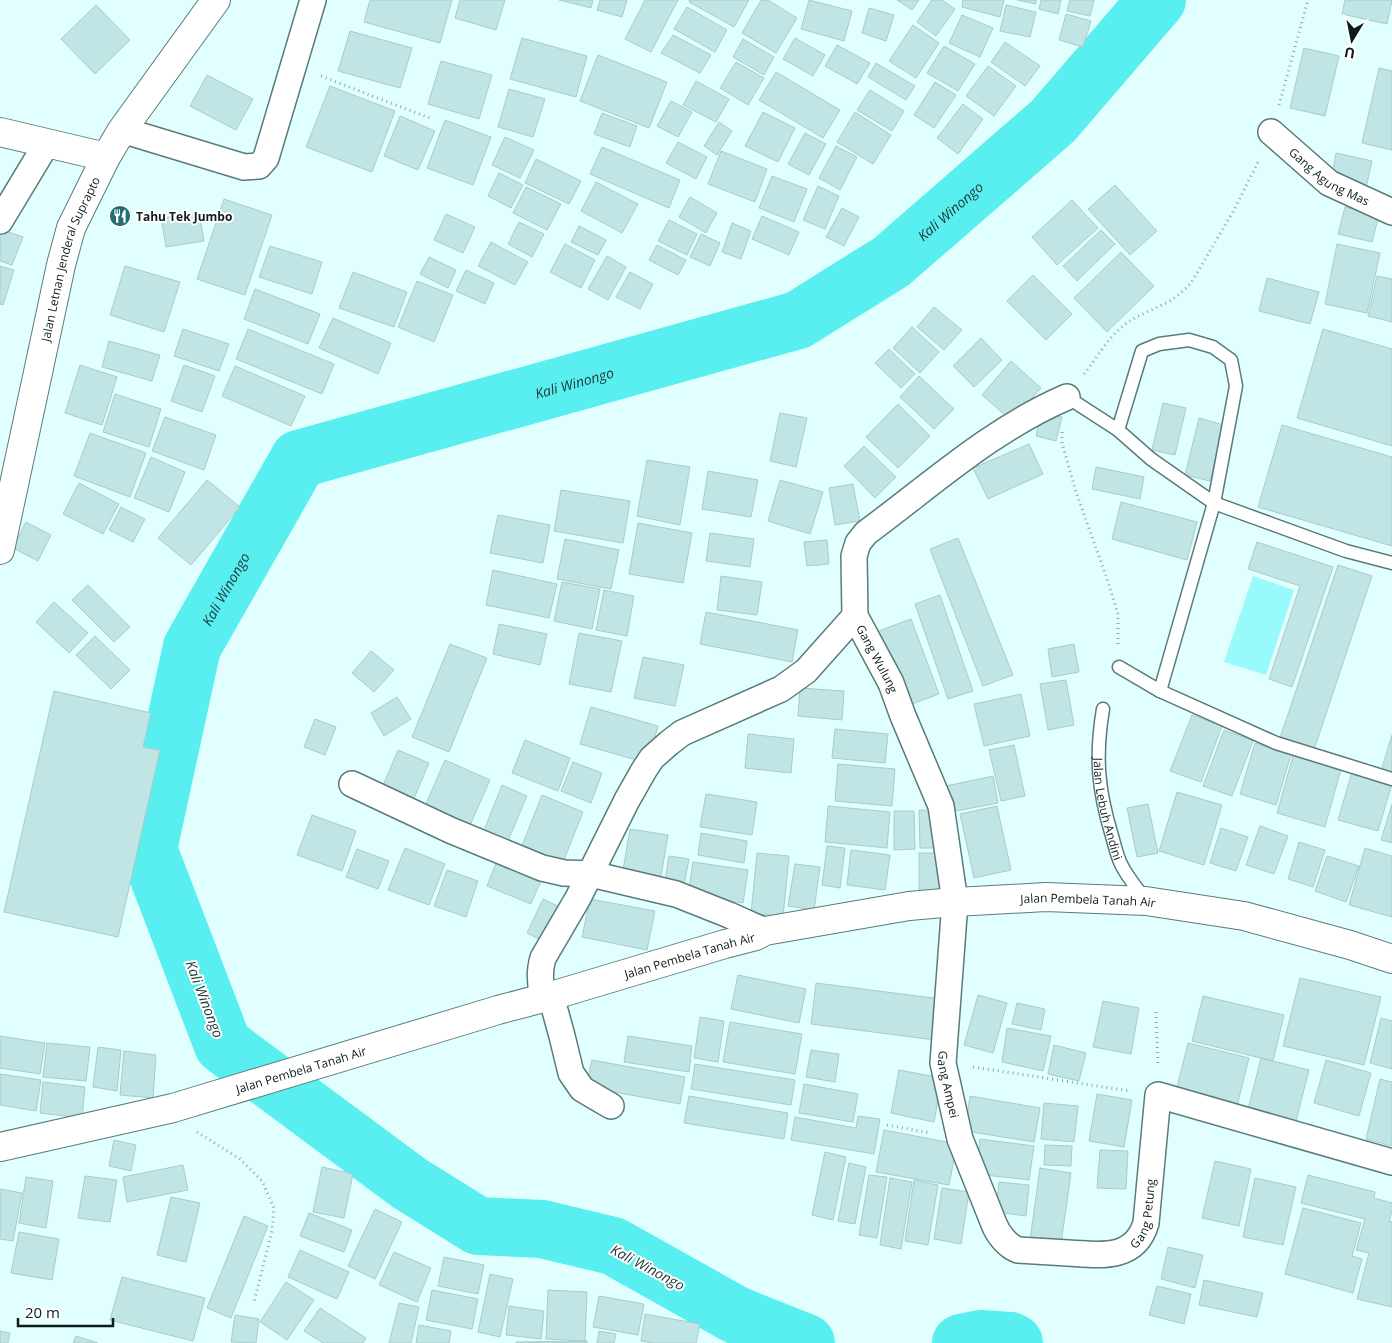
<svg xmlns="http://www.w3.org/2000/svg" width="1392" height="1343" viewBox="0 0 1392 1343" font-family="'Open Sans',sans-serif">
<rect width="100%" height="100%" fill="#e2ffff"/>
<path fill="#98fafa" d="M1253,576L1294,590L1266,675L1224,662Z"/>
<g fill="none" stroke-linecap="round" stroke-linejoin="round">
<g stroke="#59eef0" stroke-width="58">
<path id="s1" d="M806,1343L736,1315L613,1246L542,1229L478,1226L409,1183L223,1045L148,849L192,647L299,459L798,320L891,262L1053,121L1157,0"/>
<path d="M961,1343L981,1339L1010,1341L1014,1343"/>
</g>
</g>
<path fill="#c1e5e5" stroke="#a8cbcb" d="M370,0H452L440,43L364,22Z
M460,0H505L496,30L455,18Z
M559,0H593L591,8Z
M600,0H627L622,17L597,10Z
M645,0H678L651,52L625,39Z
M690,0H749L734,27L689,2Z
M761,0H768L797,18L776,53L742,33Z
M809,0L852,11L844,41L801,29Z
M897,0H919L912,10Z
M932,0H942L955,9L936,36L917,22Z
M963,0H1004L1000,17L962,7Z
M1017,0H1036V4Z
M1041,0H1061L1058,14L1039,9Z
M1070,0H1094L1090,16L1067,11Z
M1345,0H1392L1387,24L1342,14Z
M96,5L130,40L95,74L61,39Z
M1006,5L1036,12L1030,37L1000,31Z
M687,7L727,30L715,52L674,29Z
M869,8L894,15L886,41L862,33Z
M1066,14L1091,21L1083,47L1059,40Z
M962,15L993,28L980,57L949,43Z
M913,25L939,43L916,78L889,61Z
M350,31L412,48L400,88L338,71Z
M673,35L711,55L700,73L661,53Z
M522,38L587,56L576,97L510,79Z
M795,38L825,55L813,76L783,59Z
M743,39L774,57L764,75L733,57Z
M1005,42L1040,66L1025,86L991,62Z
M837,45L870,63L857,84L825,66Z
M944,46L975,64L958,91L927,73Z
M1304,48L1339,56L1325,116L1290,108Z
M598,55L667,82L649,128L580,101Z
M441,61L492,75L479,119L428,104Z
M736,62L764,78L748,105L720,88Z
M876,63L915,86L906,100L868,77Z
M988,66L1016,86L994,116L966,96Z
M1379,68L1392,71V150L1362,143Z
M776,72L840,110L823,138L759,100Z
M207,75L253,99L236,130L190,106Z
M696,81L729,99L716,122L683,105Z
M935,82L956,95L934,128L914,115Z
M330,86L395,111L372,172L306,147Z
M509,89L545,99L533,137L498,127Z
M870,90L904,111L892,131L857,110Z
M671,101L692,112L678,137L657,126Z
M963,104L983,119L958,154L937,138Z
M763,112L795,128L778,162L745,146Z
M855,112L891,135L873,164L837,142Z
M602,113L637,126L630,147L594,134Z
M400,116L435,131L418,170L384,156Z
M445,120L491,137L473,185L427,168Z
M719,122L732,131L717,155L704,146Z
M805,133L826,144L809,175L788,164Z
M505,137L534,150L520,178L492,165Z
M678,142L707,157L696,179L666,163Z
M836,146L857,157L840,190L819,178Z
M602,147L680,180L669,208L590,174Z
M721,151L767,169L755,202L708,184Z
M1336,153L1372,161L1366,188L1331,181Z
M536,159L581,181L569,204L525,183Z
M499,173L523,185L511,208L488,196Z
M772,176L807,189L794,222L759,208Z
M596,182L638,204L622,233L581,211Z
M1115,185L1157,231L1130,255L1088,209Z
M818,186L839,196L825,229L803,220Z
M526,187L561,204L547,230L513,213Z
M690,197L717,213L706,233L679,217Z
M224,199L272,215L245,295L197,279Z
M1072,200L1098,228L1057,265L1032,237Z
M1345,207L1379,215L1372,242L1338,234Z
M842,208L859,217L844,246L826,237Z
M199,213L204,241L166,247L161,218Z
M446,214L475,227L463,253L434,240Z
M762,216L799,232L789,255L752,239Z
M669,220L697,234L687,255L658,241Z
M519,222L544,234L532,257L508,244Z
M732,223L751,231L741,259L722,252Z
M579,226L606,240L598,255L571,242Z
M0,229L23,237L12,265L0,261Z
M1101,230L1115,244L1077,281L1063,266Z
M701,234L720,243L710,266L690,257Z
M491,242L528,262L515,285L478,266Z
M565,244L595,260L581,288L550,272Z
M1337,244L1380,253L1367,313L1325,304Z
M657,245L686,260L678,275L649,260Z
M270,246L322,262L312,294L259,277Z
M1121,252L1154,286L1107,332L1074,298Z
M607,256L626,267L608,300L588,289Z
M429,257L456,270L448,288L420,274Z
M0,266L14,270L3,305L0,304Z
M125,266L180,282L164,332L110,315Z
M466,270L494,283L485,304L456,291Z
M353,272L407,292L394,327L339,308Z
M630,272L653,284L640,309L616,297Z
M1033,275L1072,314L1046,340L1007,301Z
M1377,276L1392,279V322L1368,316Z
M1267,278L1319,292L1310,324L1259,311Z
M417,281L453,295L434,342L398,327Z
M255,289L320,314L308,344L244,319Z
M934,307L962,330L944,350L917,327Z
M333,318L391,343L378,374L319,348Z
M912,327L939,352L920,373L893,348Z
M183,329L229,344L219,371L174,356Z
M248,329L334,364L322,394L236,359Z
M1323,329L1392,349V446L1297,418Z
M981,338L1002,360L974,387L953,366Z
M109,341L160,355L152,381L102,367Z
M889,349L915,374L901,388L875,363Z
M1011,361L1041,388L1012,421L982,395Z
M80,365L117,377L102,425L65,413Z
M184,365L215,376L202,412L171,401Z
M235,366L305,396L291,426L222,396Z
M919,376L954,409L934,429L900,397Z
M115,394L161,409L149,447L103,432Z
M1163,403L1186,408L1175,455L1152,450Z
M898,404L930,436L898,468L866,437Z
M780,413L807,418L796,467L770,461Z
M1041,413L1062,417L1056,441L1036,436Z
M165,417L216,435L204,470L152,451Z
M1199,418L1224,425L1210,481L1185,475Z
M1282,425L1392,457V546L1258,507Z
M90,433L146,453L130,497L74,476Z
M1029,444L1043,474L988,499L973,468Z
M864,446L896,477L875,498L844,466Z
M151,457L185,472L169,512L134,498Z
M647,460L690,467L680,525L637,516Z
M1096,467L1144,477L1140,499L1092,489Z
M708,471L758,480L751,517L702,509Z
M207,480L240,507L191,565L158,538Z
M780,480L823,492L810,534L768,521Z
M79,483L119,504L103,534L63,514Z
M853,484L860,521L835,525L829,488Z
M561,490L630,501L623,543L554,531Z
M1121,502L1197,522L1187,560L1112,539Z
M121,507L145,519L133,542L109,530Z
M498,515L550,525L543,563L490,553Z
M26,522L51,535L38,561L13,548Z
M638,523L692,533L683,583L629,574Z
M710,533L754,539L750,567L706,561Z
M958,538L1013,675L983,686L930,549Z
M565,539L619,550L611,589L557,579Z
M827,540L829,564L807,566L804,542Z
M1257,542L1333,567L1292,687L1269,679L1300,586L1248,569Z
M1338,565L1372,576L1313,753L1279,741Z
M493,570L557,584L549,618L486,605Z
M721,576L762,582L757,615L717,610Z
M562,582L600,589L592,629L554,621Z
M88,585L130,627L114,642L72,600Z
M604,590L634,596L627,636L596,630Z
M940,595L973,691L948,699L915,604Z
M54,602L88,633L69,653L36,622Z
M706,612L798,630L792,662L700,644Z
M911,619L939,694L904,707L876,632Z
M499,624L547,634L540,665L493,654Z
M579,633L622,641L611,692L569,684Z
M95,636L130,670L111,689L76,655Z
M450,644L487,658L449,752L412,737Z
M1074,644L1079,672L1052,677L1048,649Z
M371,651L394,670L374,692L352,673Z
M643,657L684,665L675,706L634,698Z
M1066,680L1074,725L1048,730L1040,684Z
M800,688L844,691L842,720L798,716Z
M54,691L151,713L143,747L160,750L118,937L4,912Z
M1021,694L1030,736L984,746L974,704Z
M397,697L411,719L384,736L371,713Z
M591,707L658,726L647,763L580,744Z
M1192,715L1222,726L1201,782L1170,771Z
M315,719L336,727L325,755L304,747Z
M835,729L888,734L885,763L832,758Z
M1224,730L1253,741L1232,796L1203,786Z
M748,734L794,739L791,773L745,768Z
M1392,735V774L1381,771Z
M525,740L570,758L558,791L512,773Z
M1255,743L1291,755L1276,805L1240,794Z
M1014,745L1025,796L1001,801L989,750Z
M398,750L429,763L410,808L379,795Z
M1293,756L1341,769L1325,827L1277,813Z
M445,760L490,780L467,832L422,813Z
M573,762L602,773L591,803L561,791Z
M838,764L895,769L892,806L835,801Z
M1352,772L1392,784L1378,831L1338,820Z
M993,776L998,803L951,812L946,786Z
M502,785L527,796L505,848L481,838Z
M1177,792L1222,805L1204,865L1159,851Z
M706,794L757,802L752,835L700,827Z
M542,795L583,812L562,865L521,848Z
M1148,804L1158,853L1137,857L1127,808Z
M1392,804V843L1381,840Z
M828,806L890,812L887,848L825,842Z
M997,806L1011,870L974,878L960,814Z
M919,810H936V848H920Z
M894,811H914L915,849L894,850Z
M312,815L356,831L342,871L297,855Z
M1260,826L1288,836L1274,874L1246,865Z
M1221,828L1248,837L1236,871L1210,863Z
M630,829L668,835L661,876L623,870Z
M701,833L747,841L744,863L698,855Z
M1299,842L1325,850L1313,887L1288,879Z
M827,846L845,848L840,888L822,885Z
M405,848L445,864L429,905L388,890Z
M1365,848L1392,856V917L1349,905Z
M357,849L389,861L378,889L346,877Z
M851,850L890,855L885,890L847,885Z
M757,853L789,856L783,917L751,913Z
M919,853H942V897H919Z
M669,856L689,859L683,891L664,888Z
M1327,856L1359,866L1346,902L1315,891Z
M498,858L543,876L531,904L487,886Z
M693,862L748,870L743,903L688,895Z
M795,864L820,867L814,910L788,906Z
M447,870L478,881L466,917L434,906Z
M543,899L564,909L547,943L527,933Z
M590,899L655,911L647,950L582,937Z
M738,975L806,989L799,1023L731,1009Z
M1300,978L1381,997L1364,1065L1283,1046Z
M816,983L941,999L935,1040L811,1024Z
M978,995L1007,1003L993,1053L964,1045Z
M1203,996L1284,1015L1273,1061L1192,1041Z
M1103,1001L1139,1008L1131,1054L1093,1047Z
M1017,1003L1045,1009L1041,1030L1012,1024Z
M700,1017L724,1021L718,1062L694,1058Z
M1381,1018L1392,1021V1069L1370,1063Z
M730,1022L802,1034L795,1074L723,1062Z
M1007,1028L1051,1036L1043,1071L1002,1062Z
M0,1036L45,1043L40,1074L0,1068Z
M628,1036L692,1046L689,1072L624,1062Z
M47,1043L90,1047L86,1081L43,1077Z
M1188,1043L1249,1058L1236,1110L1175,1095Z
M1054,1045L1086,1053L1079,1081L1048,1074Z
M98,1047L121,1050L117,1091L93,1087Z
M811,1050L839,1054L835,1082L806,1077Z
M124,1051L156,1055L153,1098L120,1095Z
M1261,1058L1309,1070L1294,1129L1246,1118Z
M592,1060L685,1077L680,1104L586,1087Z
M1326,1060L1371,1073L1359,1116L1314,1103Z
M695,1064L795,1080L791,1105L691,1089Z
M899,1070L942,1078L934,1122L891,1113Z
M0,1074L41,1080L36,1111L0,1105Z
M1380,1079L1392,1082V1146L1366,1139Z
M43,1082L85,1087L82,1118L40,1113Z
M804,1084L858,1094L853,1122L799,1113Z
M1097,1094L1132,1100L1124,1147L1089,1141Z
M689,1096L788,1113L784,1139L684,1123Z
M970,1096L1040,1108L1034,1142L965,1131Z
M1044,1103L1078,1106L1074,1142L1041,1139Z
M858,1116L880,1119L874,1154L791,1140L795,1117L856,1128Z
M884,1130L957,1144L949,1185L876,1172Z
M980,1139L1034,1146L1029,1180L976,1174Z
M114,1140L136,1145L131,1171L109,1166Z
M1045,1145L1072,1146L1071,1166L1044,1165Z
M1100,1150L1128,1151L1126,1189L1097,1188Z
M825,1152L846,1157L833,1220L812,1215Z
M1215,1161L1251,1169L1239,1226L1202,1218Z
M849,1163L866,1167L855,1224L838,1221Z
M183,1165L188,1190L127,1202L123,1177Z
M322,1167L353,1174L344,1218L313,1212Z
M1040,1168L1071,1173L1061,1244L1030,1240Z
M869,1175L887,1177L877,1238L859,1235Z
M1308,1175L1375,1192L1374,1198L1392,1203V1211L1389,1221L1392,1222V1307L1357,1299L1369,1253L1356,1250L1365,1219L1301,1203Z
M85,1176L117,1180L110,1222L78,1218Z
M26,1177L53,1181L46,1228L19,1223Z
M890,1178L912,1182L901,1249L880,1245Z
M1255,1178L1296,1187L1283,1245L1243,1237Z
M914,1180L938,1185L928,1245L905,1241Z
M999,1182L1029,1185L1026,1216L996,1212Z
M942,1188L969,1192L961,1244L934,1239Z
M0,1189L22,1193L13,1241L0,1239Z
M171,1197L200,1203L186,1262L157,1255Z
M1303,1208L1361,1223L1352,1256L1362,1259L1353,1293L1285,1274Z
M375,1209L402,1222L375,1279L348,1266Z
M309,1213L352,1230L344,1252L300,1236Z
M244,1216L268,1226L231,1318L207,1308Z
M19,1232L59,1239L52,1280L11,1273Z
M1168,1247L1203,1255L1195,1288L1161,1279Z
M300,1250L349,1272L337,1299L288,1277Z
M394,1252L431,1268L417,1302L379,1285Z
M444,1257L484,1265L478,1294L438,1286Z
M490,1274L513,1279L500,1337L478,1332Z
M122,1277L205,1298L193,1341L110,1320Z
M1204,1280L1263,1293L1257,1317L1199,1305Z
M286,1282L314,1300L287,1340L260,1322Z
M1157,1286L1191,1294L1184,1324L1149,1315Z
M432,1290L478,1299L472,1329L426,1320Z
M548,1290L587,1292L585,1341L546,1339Z
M599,1296L644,1304L638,1335L593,1327Z
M399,1303L419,1307L411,1343H389Z
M509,1306L544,1311L541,1339L506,1335Z
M320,1308L366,1338L363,1343H323L304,1331Z
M645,1314L700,1324L696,1343H652L641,1341Z
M235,1315L259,1319L256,1343L231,1342Z
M419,1325L451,1331L449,1343H416Z
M0,1331L10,1333L8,1343H0Z
M599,1331L616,1334L614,1343H597Z
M76,1336L98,1343H73Z
M587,1341V1343H516V1342Z"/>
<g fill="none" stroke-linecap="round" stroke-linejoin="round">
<g stroke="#5a7b7b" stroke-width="15">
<g id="lane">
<path d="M1067,397L1118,430L1151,459L1214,503L1346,551L1392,563"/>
<path d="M1118,430L1142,351L1159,344L1189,340L1213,347L1231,360L1236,386L1214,503L1160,691"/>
<path d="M1119,667L1160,691L1276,743L1392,779"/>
<path id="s2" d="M1103,709C1095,757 1098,790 1112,836C1115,846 1117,857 1122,866C1128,878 1138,889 1145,900"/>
</g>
</g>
<g stroke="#5a7b7b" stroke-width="28">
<g id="street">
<path d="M122,130L244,167L259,166L266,158L313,0"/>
<path id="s3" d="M1271,132L1329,183L1392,212"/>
<path d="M0,221L47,143"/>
<path id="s4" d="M1067,397C992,429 931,485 866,533L858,543L854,556L855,616L891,683L903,716L941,806L955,902L943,1063L960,1139L994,1224C998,1234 1007,1246 1018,1250C1035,1251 1052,1252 1068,1253C1099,1255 1135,1261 1146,1223L1158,1095L1392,1162"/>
<path d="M352,784L450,830L542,868L564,873L591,874L676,894L729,915L765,931"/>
<path d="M551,996L562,1036L571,1073L582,1089L611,1106"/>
<path d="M543,998C540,985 539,971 543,958L578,898L627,800L644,770L652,758L669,743L682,733L781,689L806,671L855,616"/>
</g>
</g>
<g stroke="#5a7b7b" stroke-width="30">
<g id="secondary">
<path d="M0,132L106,157"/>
<path id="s5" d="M0,550L61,265L71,228L106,157L122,130L216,0"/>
<path id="s6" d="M0,1147L173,1108L498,1010L551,996L725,944L756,936L765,931L909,906L955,902L1046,897L1146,901L1244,916L1350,945L1392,959"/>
</g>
</g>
<path stroke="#8fa6a6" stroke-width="3" stroke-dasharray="1 4" stroke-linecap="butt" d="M321,76L432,119
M1279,105L1308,0
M1084,374C1097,358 1107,339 1123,326C1136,315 1153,310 1168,302C1177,297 1184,290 1191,283L1234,210L1259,160
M1062,432V443L1076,492L1106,576L1118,614V646
M1156,1012L1158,1067
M973,1067L1130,1091
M887,1125L930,1133
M197,1132L240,1159L262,1181L274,1208L272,1231L254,1302"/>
<use href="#lane" stroke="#fff" stroke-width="12"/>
<use href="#street" stroke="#fff" stroke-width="25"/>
<use href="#secondary" stroke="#fff" stroke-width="28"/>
</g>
<defs>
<g id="restaurant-disc" transform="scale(1.125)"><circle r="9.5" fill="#226d6e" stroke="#fff"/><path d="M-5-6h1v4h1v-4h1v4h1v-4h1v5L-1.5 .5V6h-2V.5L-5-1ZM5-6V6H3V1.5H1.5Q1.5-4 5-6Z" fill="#fff"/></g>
</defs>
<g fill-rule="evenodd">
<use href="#restaurant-disc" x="120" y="216"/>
</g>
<g text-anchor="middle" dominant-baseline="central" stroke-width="4" stroke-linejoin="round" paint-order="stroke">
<g font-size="12" fill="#0e1c1c" stroke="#fff">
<text stroke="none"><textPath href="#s3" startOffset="74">Gang Agung Mas</textPath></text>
<text stroke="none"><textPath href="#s5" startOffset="300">Jalan Letnan Jenderal Suprapto</textPath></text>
<text stroke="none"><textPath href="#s4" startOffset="378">Gang Wulung</textPath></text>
<text stroke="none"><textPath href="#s2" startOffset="101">Jalan Lebuh Andini</textPath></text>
<text stroke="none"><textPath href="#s6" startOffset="1121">Jalan Pembela Tanah Air</textPath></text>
<text stroke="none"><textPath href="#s6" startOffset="716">Jalan Pembela Tanah Air</textPath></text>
<text stroke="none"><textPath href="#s6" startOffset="311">Jalan Pembela Tanah Air</textPath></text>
<text stroke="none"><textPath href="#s4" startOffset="819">Gang Ampei</textPath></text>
<text stroke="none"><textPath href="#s4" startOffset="1154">Gang Petung</textPath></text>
</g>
<g font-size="12" font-weight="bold" fill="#0e1c1c" stroke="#fff" text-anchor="start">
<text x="136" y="216">Tahu Tek Jumbo</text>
</g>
<g font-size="14" font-style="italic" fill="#213a3a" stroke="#fff">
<text stroke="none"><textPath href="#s1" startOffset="2005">Kali Winongo</textPath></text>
<text stroke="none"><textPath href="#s1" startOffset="1585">Kali Winongo</textPath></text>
<text stroke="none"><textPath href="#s1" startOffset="1150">Kali Winongo</textPath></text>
<text transform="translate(205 999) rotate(69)">Kali Winongo</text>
<text transform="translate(648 1267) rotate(28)">Kali Winongo</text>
</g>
</g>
<g transform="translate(1352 40) rotate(190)" stroke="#ffffff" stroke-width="4" paint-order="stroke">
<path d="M0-4L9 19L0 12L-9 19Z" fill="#0e1c1c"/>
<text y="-8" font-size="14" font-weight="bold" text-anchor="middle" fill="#0e1c1c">U</text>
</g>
<path d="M18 1318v8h95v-8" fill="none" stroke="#0e1c1c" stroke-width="2.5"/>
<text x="25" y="1318" font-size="15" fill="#0e1c1c" stroke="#ffffff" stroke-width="4" paint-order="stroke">20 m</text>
</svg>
